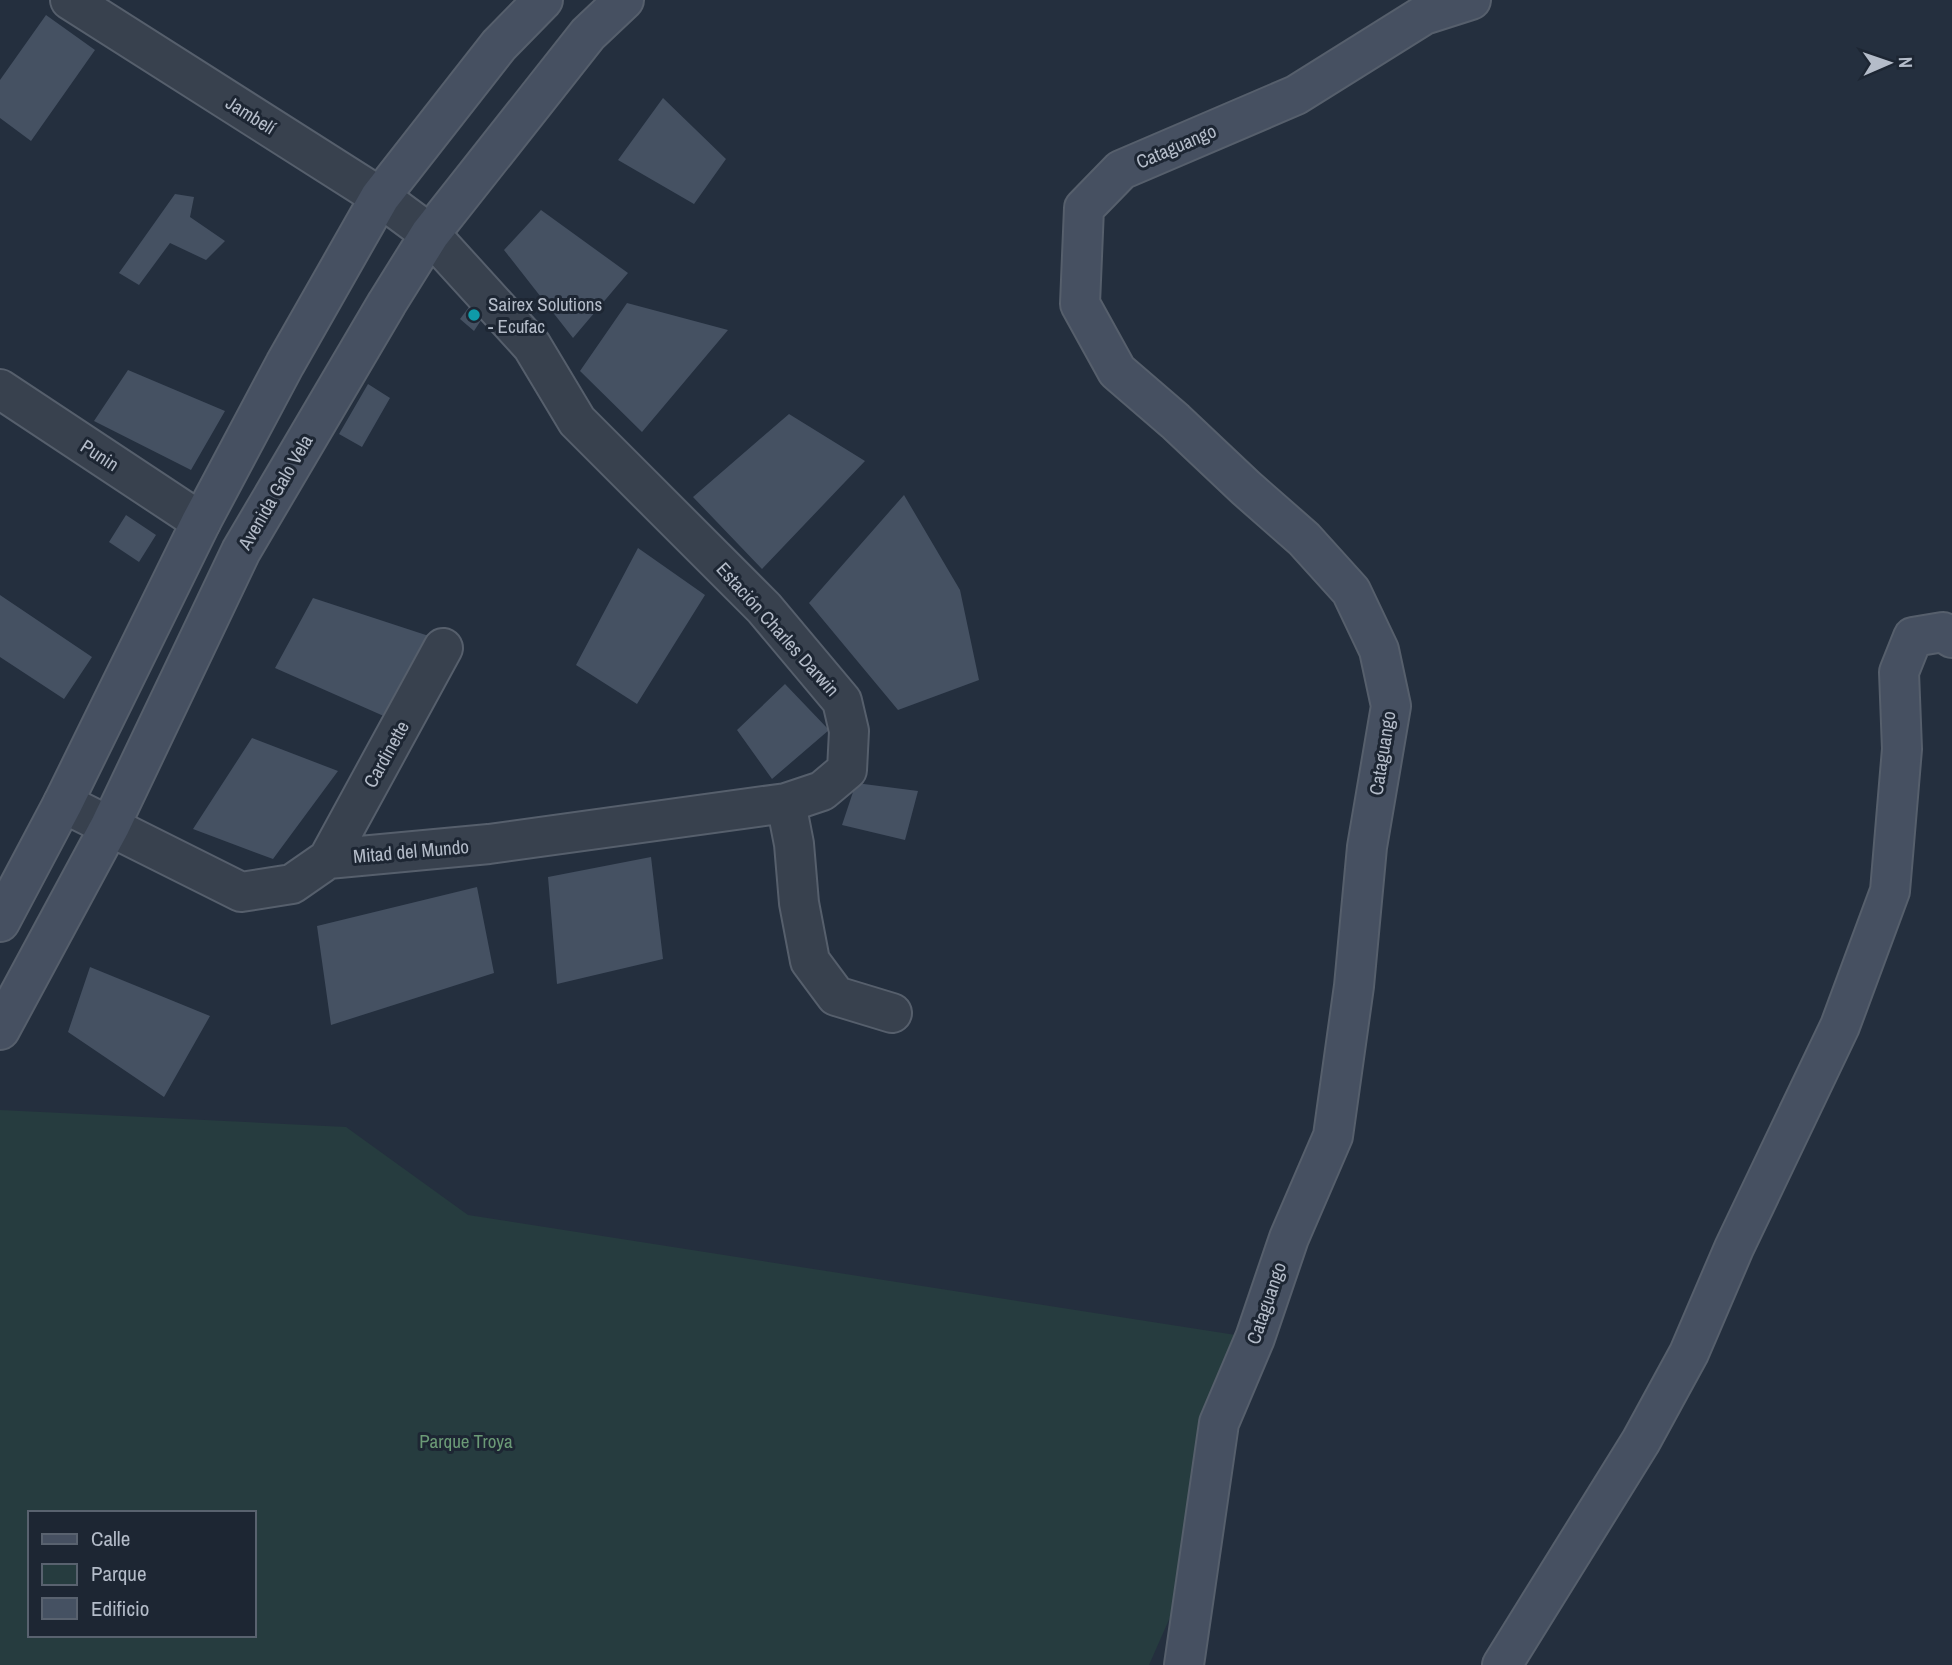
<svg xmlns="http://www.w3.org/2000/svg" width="1952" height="1665" viewBox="0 0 1952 1665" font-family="'Archivo Narrow',sans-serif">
<rect width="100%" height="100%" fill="#242f3e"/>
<path fill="#263c3f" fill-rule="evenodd" d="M0,1110L346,1127L468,1215L1255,1338L1201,1547L1149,1665H0ZM30,1513H254V1635H30Z"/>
<path fill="#455162" d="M46,15L95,50L31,141L0,118V80Z
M663,98L726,159L694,204L618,160Z
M175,194L194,197L190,217L225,241L206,260L170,243L139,285L119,273Z
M541,210L628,273L573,338L504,250Z
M475,299L487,311L474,331L460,319Z
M627,303L728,330L642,432L580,371Z
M128,370L225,411L191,470L94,421Z
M368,384L390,398L362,447L339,434Z
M789,414L865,461L762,569L693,497Z
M904,495L960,590L979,680L898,710L809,603Z
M126,515L156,535L139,562L109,542Z
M638,548L705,595L637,704L576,665Z
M0,595L92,657L64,699L0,657Z
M313,598L435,638L395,721L275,668Z
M785,684L829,730L772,779L737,730Z
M252,738L338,771L273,859L193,829Z
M856,783L918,791L905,840L842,825Z
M651,857L663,959L557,984L548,877Z
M477,887L494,973L331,1025L317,926Z
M90,967L210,1016L164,1097L68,1032Z"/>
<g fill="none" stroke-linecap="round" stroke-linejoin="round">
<g stroke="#565f6c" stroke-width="42">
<path id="street" d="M70,0L380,197L430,234L532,346L577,421L764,608L842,701L849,731L847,770L822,791L786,803L794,844L799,903L810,961L836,996L892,1013
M0,389L201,522
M63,803L241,892L292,884L328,859L489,844L786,803
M328,859L443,648"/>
</g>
<g stroke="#565f6c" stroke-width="42">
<path id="secondary" d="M0,922L63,803L201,522L285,364L380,197L499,45L543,0
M0,1030L110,826L241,551L387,303L430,234L588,34L624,0
M1184,1665L1219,1423L1255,1338L1289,1238L1333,1136L1354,986L1367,847L1391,706L1379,650L1351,591L1304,539L1246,488L1175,421L1117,371L1080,304L1084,208L1121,170L1296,95L1424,15L1471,0
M1502,1665L1641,1441L1689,1353L1734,1248L1840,1026L1890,891L1902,749L1899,672L1913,637L1943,632L1952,638"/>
</g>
<use href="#street" stroke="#38414e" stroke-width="38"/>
<use href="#secondary" stroke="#465061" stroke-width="38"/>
</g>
<circle fill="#0f9aa8" stroke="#1d2633" stroke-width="2.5" cx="474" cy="315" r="7"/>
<g text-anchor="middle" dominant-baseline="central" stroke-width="6" stroke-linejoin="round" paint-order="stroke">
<g font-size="19" fill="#b4bcc9" stroke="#1d2633">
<text transform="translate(251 115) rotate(32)">Jambelí</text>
<text transform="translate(1176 146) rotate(-23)">Cataguango</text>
<text transform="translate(100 455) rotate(33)">Punin</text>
<text transform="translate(275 492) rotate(-60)">Avenida Galo Vela</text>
<text transform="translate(778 629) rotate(48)">Estación Charles Darwin</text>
<text transform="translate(1382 753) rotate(-81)">Cataguango</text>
<text transform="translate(386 754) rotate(-61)">Cardinette</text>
<text transform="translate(411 851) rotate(-5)">Mitad del Mundo</text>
<text transform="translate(1266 1303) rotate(-71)">Cataguango</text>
</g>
<g font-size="19" fill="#b4bcc9" stroke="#1d2633" text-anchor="start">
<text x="488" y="304">Sairex Solutions<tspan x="488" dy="22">- Ecufac</tspan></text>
</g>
<g font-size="19" fill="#6b9a76" stroke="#1d2633">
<text x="466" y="1441">Parque Troya</text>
</g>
</g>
<rect x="28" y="1511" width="228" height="126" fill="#1d2633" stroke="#59626f" stroke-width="2"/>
<rect x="42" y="1534" width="35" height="10" fill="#465061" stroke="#59626f" stroke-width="2"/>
<text x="91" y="1546" font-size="21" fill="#b4bcc9">Calle</text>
<rect x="42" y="1564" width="35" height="21" fill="#263c3f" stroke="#59626f" stroke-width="2"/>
<text x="91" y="1581" font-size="21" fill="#b4bcc9">Parque</text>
<rect x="42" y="1598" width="35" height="21" fill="#455162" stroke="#59626f" stroke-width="2"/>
<text x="91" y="1616" font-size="21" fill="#b4bcc9">Edificio</text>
<g transform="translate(1889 63) rotate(88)" stroke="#1d2633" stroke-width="5" paint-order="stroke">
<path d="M0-5L12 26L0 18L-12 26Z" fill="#b4bcc9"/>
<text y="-10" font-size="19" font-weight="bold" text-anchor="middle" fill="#b4bcc9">N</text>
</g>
</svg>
